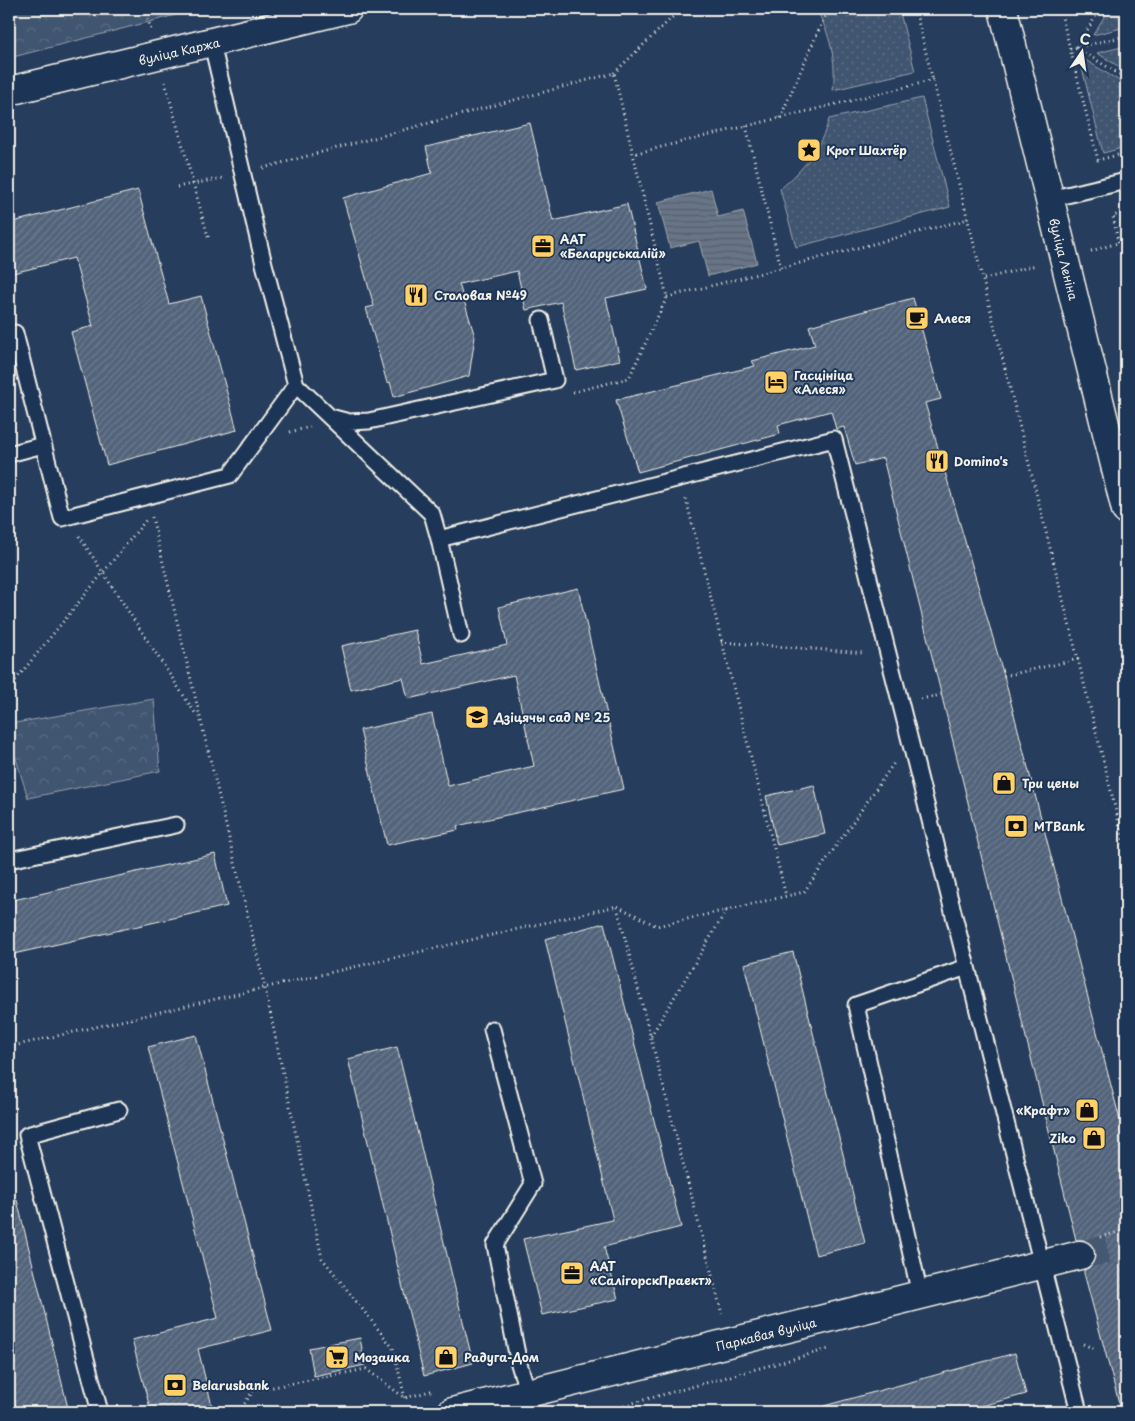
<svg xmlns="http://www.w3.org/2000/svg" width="1135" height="1421" viewBox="0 0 1135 1421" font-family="'Playpen Sans',sans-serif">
<defs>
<pattern id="grass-dots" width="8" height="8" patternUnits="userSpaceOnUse" patternTransform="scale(1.25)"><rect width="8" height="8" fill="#40546f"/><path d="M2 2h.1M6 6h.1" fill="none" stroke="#5c6d84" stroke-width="1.8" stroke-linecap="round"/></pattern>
<pattern id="park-crowns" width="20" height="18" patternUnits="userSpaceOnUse" patternTransform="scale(1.25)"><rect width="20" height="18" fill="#40546f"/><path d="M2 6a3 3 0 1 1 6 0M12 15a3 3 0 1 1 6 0" fill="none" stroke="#5c6d84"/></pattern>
<pattern id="water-rules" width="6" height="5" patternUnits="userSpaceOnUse" patternTransform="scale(1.25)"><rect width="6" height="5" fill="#677588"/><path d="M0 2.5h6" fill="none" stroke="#585e67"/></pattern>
<pattern id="building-hatch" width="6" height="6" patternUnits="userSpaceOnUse" patternTransform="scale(1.25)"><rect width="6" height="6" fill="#52647b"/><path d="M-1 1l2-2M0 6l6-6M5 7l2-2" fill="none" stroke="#6c7b8e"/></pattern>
</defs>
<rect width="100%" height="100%" fill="#263d5d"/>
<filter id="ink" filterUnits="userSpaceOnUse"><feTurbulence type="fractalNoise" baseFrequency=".02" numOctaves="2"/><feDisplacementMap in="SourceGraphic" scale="10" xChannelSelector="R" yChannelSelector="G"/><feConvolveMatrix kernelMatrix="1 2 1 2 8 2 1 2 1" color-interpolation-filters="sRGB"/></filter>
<g filter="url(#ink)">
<path fill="url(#grass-dots)" stroke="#9aa2ac" d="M816,9H899L915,71L833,90C837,62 830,33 816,9Z
M1109,9H1126V27L1093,35Z
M1126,46V71L1097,53Z
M1079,56L1126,85V147L1103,153Z
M922,98L950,207L796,247L780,189C803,170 821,148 829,119Z"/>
<path fill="url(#park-crowns)" stroke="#9aa2ac" d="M9,9H199L9,58Z
M154,699L160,771L28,798L9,736V724Z"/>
<path fill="url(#water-rules)" stroke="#9fa7ae" d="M711,189L718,217L743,211L757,263L708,276L699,241L670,248L658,202Z"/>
<path fill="url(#building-hatch)" stroke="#f4f1e8" d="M530,123L553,221L627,204L647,289L606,298L620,360L576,370L561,302L526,310L517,271L459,284L475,337L469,376L394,397L390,382L387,383L366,308L374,306L343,198L432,173L426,147Z
M138,190L169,304L201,296L237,430L107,465L71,332L93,326L74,258L9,274V223Z
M913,298L941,399L925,403L1004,676L1126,1143V1402L1119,1403L1084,1273V1270L1090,1267L1095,1260V1252L1091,1244L1084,1240H1076L883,458L855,465L844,427L836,429L831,411L778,425L780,434L638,472L616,400L755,366L752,361L815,345L809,326Z
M578,588L624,789L457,826L458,830L387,845L360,730L432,714L448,786L534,766L514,675L408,699L403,678L351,690L341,646L415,630L423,664L507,645L499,607Z
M814,785L825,834L777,845L766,796Z
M215,854L227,906L9,955V901Z
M604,923L681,1227L604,1247L618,1299L542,1315L523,1239L613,1220L545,939Z
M793,952L865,1243L816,1255L744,964Z
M196,1035L272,1330L198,1349L212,1406L186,1412H151L132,1340L218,1318L148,1047Z
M397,1047L473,1363L424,1376L348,1059Z
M17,1200L69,1412H17L9,1377V1201Z
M360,1338L365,1365L314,1376L309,1348Z
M1015,1353L1026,1394L960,1412H825L824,1406Z"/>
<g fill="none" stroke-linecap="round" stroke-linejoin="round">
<path stroke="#455872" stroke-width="28" stroke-dasharray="28 14" stroke-linecap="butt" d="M1080,1255L1126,1245"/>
<g stroke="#f4f1e8" stroke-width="19">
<path id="service" d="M212,44L264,264L296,385L432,514L439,539
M1050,199L1126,181
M9,335L15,333L62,518L230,475L296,385
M330,417L349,422L369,421L555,380L541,320
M9,454L43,445
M461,635L439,539L834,439L1079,1412
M9,860L176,825
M492,1029L533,1184L495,1245L519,1364L528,1393
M920,1295L856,1005L967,967
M100,1412L27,1135L119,1110"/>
</g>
<g stroke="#f4f1e8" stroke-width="31">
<path id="tertiary" d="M452,1412L1080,1255"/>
</g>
<g stroke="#f4f1e8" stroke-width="31">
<path id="secondary" d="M1003,9L1126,510
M9,91L348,9"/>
</g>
<path stroke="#f4f1e8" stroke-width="3" stroke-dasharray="1 4" stroke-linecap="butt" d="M145,9L151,30
M915,9L1126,851
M1060,9L1098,160L1126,153
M1077,47L1100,9
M1076,48L1126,78
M1070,49L1126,36
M614,73L681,9
M165,82L209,240
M780,118L828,9
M746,126L781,268L968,219
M263,168L614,73L633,154L934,80
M177,187L223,178
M1126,212L1113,216L1119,246L1126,257
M1091,251L1118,243
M984,279L1036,265
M667,297L781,268
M573,392L629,378L667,297L633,154
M290,432L310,427
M686,499L786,896
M152,517L265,988L322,1258L393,1348L405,1398
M79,536L197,716
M721,642L865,653
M1004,676L1079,659
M9,688L146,520
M921,699L941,695
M617,907L722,1314
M651,1036L726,911
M9,1047L617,906L657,926L804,892L894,763
M1100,1237L1126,1230
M1083,1344L1095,1349
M239,1412L253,1391L366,1369L405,1398L434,1390
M600,1412L829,1349"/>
<use href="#service" stroke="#1d3557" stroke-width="15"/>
<use href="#tertiary" stroke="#1d3557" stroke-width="28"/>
<use href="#secondary" stroke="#1d3557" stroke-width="28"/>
</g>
</g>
<defs>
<g id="sight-square" transform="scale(1.25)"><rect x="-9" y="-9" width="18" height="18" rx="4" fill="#ffd166" stroke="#1d3557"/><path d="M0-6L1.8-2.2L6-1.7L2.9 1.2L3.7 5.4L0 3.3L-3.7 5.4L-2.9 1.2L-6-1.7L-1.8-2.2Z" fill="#111"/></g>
<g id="office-square" transform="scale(1.25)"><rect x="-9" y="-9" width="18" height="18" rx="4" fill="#ffd166" stroke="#1d3557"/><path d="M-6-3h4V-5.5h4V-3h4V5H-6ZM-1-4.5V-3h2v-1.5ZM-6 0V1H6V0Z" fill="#111"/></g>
<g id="restaurant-square" transform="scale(1.25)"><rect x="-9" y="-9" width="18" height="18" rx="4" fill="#ffd166" stroke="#1d3557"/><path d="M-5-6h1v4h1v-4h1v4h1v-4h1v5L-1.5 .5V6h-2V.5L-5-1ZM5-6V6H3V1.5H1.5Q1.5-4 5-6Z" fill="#111"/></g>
<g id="cafe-square" transform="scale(1.25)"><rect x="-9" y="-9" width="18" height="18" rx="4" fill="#ffd166" stroke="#1d3557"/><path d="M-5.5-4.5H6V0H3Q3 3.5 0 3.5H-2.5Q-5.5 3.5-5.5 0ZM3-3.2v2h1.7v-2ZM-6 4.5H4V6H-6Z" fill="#111"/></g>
<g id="hotel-square" transform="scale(1.25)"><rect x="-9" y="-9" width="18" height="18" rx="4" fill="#ffd166" stroke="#1d3557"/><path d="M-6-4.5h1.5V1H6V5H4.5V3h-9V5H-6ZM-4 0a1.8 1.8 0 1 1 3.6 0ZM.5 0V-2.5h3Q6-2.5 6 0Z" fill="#111"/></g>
<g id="school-square" transform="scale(1.25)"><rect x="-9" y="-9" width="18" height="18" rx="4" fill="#ffd166" stroke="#1d3557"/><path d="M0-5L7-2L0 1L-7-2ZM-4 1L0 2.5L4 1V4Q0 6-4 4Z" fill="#111"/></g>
<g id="shop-square" transform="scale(1.25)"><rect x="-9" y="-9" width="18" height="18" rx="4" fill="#ffd166" stroke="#1d3557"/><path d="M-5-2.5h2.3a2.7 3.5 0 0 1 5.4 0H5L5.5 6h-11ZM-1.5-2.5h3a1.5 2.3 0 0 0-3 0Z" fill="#111"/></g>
<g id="bank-square" transform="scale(1.25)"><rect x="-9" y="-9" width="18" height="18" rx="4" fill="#ffd166" stroke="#1d3557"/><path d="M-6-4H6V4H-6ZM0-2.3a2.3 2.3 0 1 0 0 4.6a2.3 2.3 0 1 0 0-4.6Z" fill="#111"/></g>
<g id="supermarket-square" transform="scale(1.25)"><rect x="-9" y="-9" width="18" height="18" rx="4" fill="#ffd166" stroke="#1d3557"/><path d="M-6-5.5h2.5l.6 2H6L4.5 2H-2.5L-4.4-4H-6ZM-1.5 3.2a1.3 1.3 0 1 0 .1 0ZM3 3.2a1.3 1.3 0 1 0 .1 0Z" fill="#111"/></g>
</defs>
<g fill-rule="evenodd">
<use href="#sight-square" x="809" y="150"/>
<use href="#office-square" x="543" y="246"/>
<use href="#restaurant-square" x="416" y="295"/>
<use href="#cafe-square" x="917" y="318"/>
<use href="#hotel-square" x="776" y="382"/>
<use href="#restaurant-square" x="937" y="461"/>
<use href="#school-square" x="477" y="717"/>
<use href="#shop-square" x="1004" y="783"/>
<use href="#bank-square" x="1016" y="826"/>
<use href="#shop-square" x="1087" y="1110"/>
<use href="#shop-square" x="1094" y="1138"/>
<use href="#office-square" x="572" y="1273"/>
<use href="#supermarket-square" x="337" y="1357"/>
<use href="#shop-square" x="446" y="1357"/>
<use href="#bank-square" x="175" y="1385"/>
</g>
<g text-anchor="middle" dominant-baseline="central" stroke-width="4" stroke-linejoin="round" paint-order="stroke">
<g font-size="12" fill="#f4f1e8" stroke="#1d3557">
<text transform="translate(179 51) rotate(-13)">вуліца Каржа</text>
<text transform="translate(1064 259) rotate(76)">вуліца Леніна</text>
<text transform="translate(766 1334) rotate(-14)">Паркавая вуліца</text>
</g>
<g font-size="12" font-weight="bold" fill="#f4f1e8" stroke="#1d3557" text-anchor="start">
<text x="826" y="150">Крот Шахтёр</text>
<text x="560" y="239">ААТ<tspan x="560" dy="14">«Беларуськалій»</tspan></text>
<text x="434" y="295">Столовая №49</text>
<text x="934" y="318">Алеся</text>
<text x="794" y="375">Гасцініца<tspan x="794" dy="14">«Алеся»</tspan></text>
<text x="954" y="461">Domino's</text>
<text x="494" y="717">Дзіцячы сад № 25</text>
<text x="1022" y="783">Три цены</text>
<text x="1034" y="826">MTBank</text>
<text x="1070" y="1110" text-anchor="end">«Крафт»</text>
<text x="1076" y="1138" text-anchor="end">Ziko</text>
<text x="590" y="1266">ААТ<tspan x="590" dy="14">«СалігорскПраект»</tspan></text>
<text x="354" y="1357">Мозаика</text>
<text x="464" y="1357">Радуга-Дом</text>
<text x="192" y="1385">Belarusbank</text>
</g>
</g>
<rect width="1135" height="1421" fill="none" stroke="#1d3557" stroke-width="30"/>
<rect x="15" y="15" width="1105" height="1391" fill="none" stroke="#f4f1e8" stroke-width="2" filter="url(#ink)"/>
<g transform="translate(1082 52) rotate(13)" stroke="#1d3557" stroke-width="4" paint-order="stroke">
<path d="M0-4L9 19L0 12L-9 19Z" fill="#f4f1e8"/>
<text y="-8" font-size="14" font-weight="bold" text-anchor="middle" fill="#f4f1e8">С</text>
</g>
</svg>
